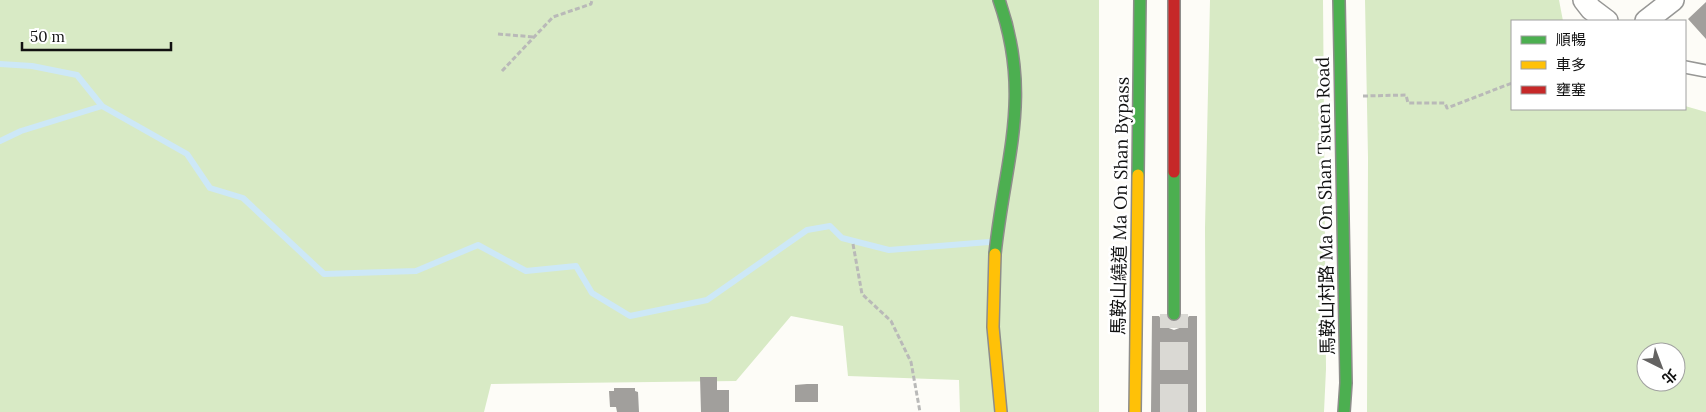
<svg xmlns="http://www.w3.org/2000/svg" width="1706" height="412" viewBox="0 0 1706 412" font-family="Lora,'Noto Sans TC',serif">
<rect width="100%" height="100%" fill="#fdfcf7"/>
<path fill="#d8eac5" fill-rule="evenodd" d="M0,0H1099V412H960L959,380L848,376L843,326L791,316L736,381L491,384L484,412H0Z
M1210,0H1323L1326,369L1324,412H1206L1205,228Z
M1365,0H1559L1563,21H1512V109H1685V106L1706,112V412H1367L1368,158ZM1646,352H1676V382H1646Z"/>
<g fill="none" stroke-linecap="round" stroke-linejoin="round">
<path stroke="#cde8f7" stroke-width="6" d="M0,64L32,66L77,75L102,106
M0,141L21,131L102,106L187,154L210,188L243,198L324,274L416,271L478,245L526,271L576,266L592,293L630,316L707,300L807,230L830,226L842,238L889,250L989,242"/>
</g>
<path fill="#a19f9c" d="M1706,2V39L1688,19Z
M1152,316H1159L1166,327L1174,330L1182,327L1189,316H1197V412H1151Z
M700,377H717V390H729V412H701Z
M807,384H818V402H795V385Z
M614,388H635V391L638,392L639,412H617L616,407H610L609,391H614Z"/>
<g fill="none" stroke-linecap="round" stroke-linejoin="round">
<path stroke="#dad9d4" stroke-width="28" stroke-dasharray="28 14" stroke-linecap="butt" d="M1174,412V314"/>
<g stroke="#979795" stroke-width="14">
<path id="lane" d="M1685,67L1706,71"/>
</g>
<g stroke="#979795" stroke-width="24">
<path id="street" d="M1584,0L1591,9L1607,21
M1646,21L1673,0"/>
</g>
<g stroke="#8e8d8b" stroke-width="14">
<path id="fast" d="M1339,0L1346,383L1344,412
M1174,172V314
M1138,175L1140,0
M995,254C1005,158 1033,97 999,0"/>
</g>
<g stroke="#8e8d8b" stroke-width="14">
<path id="slow" d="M995,254L993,327L1001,412
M1135,412L1138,175"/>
</g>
<g stroke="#8e8d8b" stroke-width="14">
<path id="jam" d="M1174,0V172"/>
</g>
<path stroke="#b9b9b8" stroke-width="3" stroke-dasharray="5 2.5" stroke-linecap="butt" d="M498,34L534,37
M502,71L553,17L591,4L592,0
M1363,96L1406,95L1408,103H1445L1447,108L1512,83
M853,244L862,294L891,321L911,362L920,412"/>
<use href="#lane" stroke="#fffffe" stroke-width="11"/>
<use href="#street" stroke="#fffffe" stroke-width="21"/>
<use href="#fast" stroke="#4caf50" stroke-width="11"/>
<use href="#slow" stroke="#ffc107" stroke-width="11"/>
<use href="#jam" stroke="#c62828" stroke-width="11"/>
</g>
<g text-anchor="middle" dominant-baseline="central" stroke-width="5" stroke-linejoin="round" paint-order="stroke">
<g font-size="18" fill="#111" stroke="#fff">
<text transform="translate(1120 206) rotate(-89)">馬鞍山繞道 Ma On Shan Bypass</text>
<text transform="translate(1325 206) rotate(-91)">馬鞍山村路 Ma On Shan Tsuen Road</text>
</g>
</g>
<rect x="1511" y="20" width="175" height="90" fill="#ffffff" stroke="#a0a0a0"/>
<rect x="1521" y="36" width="25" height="8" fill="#4caf50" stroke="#a0a0a0"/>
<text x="1556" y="45" font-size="15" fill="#111111">順暢</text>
<rect x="1521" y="61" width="25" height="8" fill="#ffc107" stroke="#a0a0a0"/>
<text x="1556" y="70" font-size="15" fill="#111111">車多</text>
<rect x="1521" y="86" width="25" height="8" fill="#c62828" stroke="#a0a0a0"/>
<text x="1556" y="95" font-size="15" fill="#111111">壅塞</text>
<g transform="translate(1661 367) rotate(138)"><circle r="24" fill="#ffffff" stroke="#a0a0a0"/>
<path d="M0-4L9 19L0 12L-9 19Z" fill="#646362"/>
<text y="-8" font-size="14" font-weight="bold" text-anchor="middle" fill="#111111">北</text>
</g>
<path d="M22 42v8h149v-8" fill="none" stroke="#111111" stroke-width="2.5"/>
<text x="30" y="42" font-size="15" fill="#111111" stroke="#ffffff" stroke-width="4" paint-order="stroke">50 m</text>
</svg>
